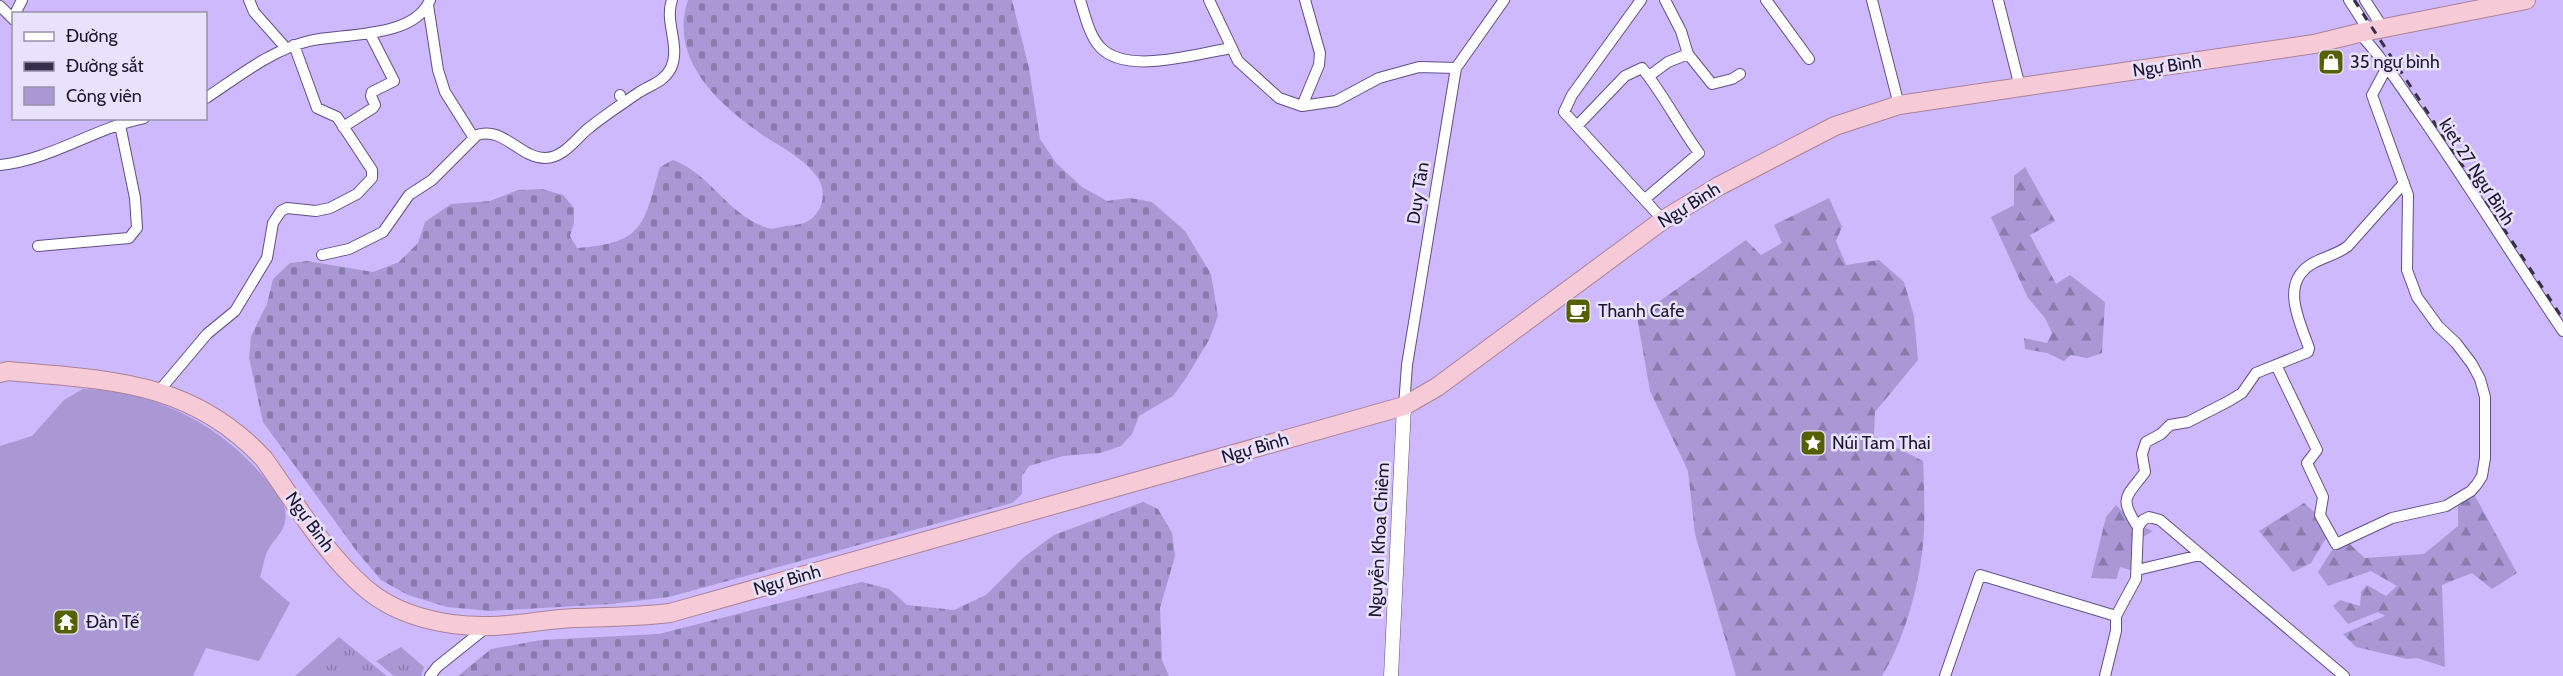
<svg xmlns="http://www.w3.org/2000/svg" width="2563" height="676" viewBox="0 0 2563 676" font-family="Cabin,sans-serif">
<defs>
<pattern id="grass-tufts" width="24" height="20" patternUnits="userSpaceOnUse" patternTransform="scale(1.5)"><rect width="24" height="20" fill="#aa98d5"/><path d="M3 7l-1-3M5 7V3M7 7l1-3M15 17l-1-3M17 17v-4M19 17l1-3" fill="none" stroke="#8a7bad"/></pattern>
<pattern id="forest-firs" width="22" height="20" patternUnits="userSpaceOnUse" patternTransform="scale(1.5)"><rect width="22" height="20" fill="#aa98d5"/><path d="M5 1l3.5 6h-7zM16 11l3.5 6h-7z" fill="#8a7bad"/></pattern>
<pattern id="cemetery-stones" width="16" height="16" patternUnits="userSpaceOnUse" patternTransform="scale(1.5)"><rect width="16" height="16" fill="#aa98d5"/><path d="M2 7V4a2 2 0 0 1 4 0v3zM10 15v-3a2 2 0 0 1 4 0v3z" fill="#8a7bad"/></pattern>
</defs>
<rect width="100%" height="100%" fill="#cdb9fc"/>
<path fill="url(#grass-tufts)" d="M339,637L387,676H295Z
M401,647L424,667L421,676H394L376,661Z"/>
<path fill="url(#forest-firs)" d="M2025,167L2055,221L2030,235L2056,284L2070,275L2105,302L2102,353L2087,358L2071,355L2064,361L2047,353L2025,349L2024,338L2047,343L2052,333L2045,318L2028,298L1991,217L2014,205V176Z
M1829,198L1842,227L1836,241L1846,265L1879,260L1904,282L1914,316L1918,360L1875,412L1874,436L1923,461C1924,484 1925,507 1924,530C1922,577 1906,637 1882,676H1736L1695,534L1688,471L1650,391L1637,317L1746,240L1761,255L1782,243L1774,225Z
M2474,494L2517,573L2492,589L2472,573L2442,585L2445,667L2417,658L2407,659L2356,647L2343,634L2385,616L2378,612L2348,624L2333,606L2340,600L2360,606L2361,592L2367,585L2386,596L2397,586L2371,571L2328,586L2318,572L2341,536L2365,558L2424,554L2458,526V503Z
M2304,503L2332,528L2311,563L2293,572L2259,531Z
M2116,505L2135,524L2153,531L2141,538L2139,558L2130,570L2120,567L2116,579L2091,578L2106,517Z"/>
<path fill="url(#cemetery-stones)" d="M688,0H1012L1029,68L1040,139L1056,163L1082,187L1107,201L1130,198L1152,202L1185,231L1211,274L1218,316L1209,340L1186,378L1173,396L1139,416L1132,434L1121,446L1100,453L1063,456L1029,466L1022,476V494L1012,503L669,597L611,604L490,611L447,607L408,595L381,580L358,553L263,422L249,358L251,336L267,304L273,279L290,263L307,261L373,272L399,262L418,243L425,222L451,204L490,201L518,190L542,189L563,195L574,208V222L570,236L577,248C645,243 643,225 660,167L673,160C710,173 728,216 768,228C773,230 780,227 786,226C791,225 798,225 804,223C822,216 828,194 818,178C805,159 783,148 764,136C719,105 668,60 688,0Z
M1143,502L1158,509L1172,533L1175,556L1160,608L1162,660L1169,676H458L491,649L541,640L659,634L862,582L889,589L907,605L954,610L986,595L1024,557L1054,535Z"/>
<path fill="#aa98d5" d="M83,389C152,390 218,423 263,476C270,484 284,499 285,510C288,531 276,535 268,550C264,558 263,568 260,577L290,603L259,661L206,648L193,676H0V446L32,436L64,400Z"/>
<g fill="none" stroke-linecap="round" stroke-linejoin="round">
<g stroke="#624f89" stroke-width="12">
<path id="minor" d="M249,0L254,12L285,47
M1080,0C1085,15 1089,35 1100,47C1127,76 1197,53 1232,48
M1209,0L1238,61L1279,98L1302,106L1336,101L1379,78L1419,67L1456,68
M1641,0L1572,95L1564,112L1663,220
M1665,0L1681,31L1688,54L1712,84L1732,79L1740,74
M1766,0L1809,59
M1872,0L1899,105
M1998,0L2020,87
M2349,0L2369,31
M2365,0L2383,28
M428,5L438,70L445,92L474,138
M0,6L14,20
M15,14L22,0
M2359,33C2382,57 2400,86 2419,113C2469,185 2514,259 2563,331
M1649,76L1668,62L1688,54
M620,95V96
M206,98C238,77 271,50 309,41C343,33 414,39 430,0
M1302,106L1319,65L1320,53L1305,0
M1577,126L1625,76L1642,68C1664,95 1679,126 1699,153L1645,199
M343,127L373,108L375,105L371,96L372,92L394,81L370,34
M0,165C51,160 94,128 144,118
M38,246L129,238L137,228L135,198L120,125
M322,255L349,249L383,232L409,195L432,180L477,135C503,126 520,158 545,158C564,158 576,138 589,128C605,115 622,104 638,93C650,85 664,82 671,68C681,46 664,22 672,0
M2276,365L2317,450L2307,463L2323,497L2320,515L2336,544L2392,518L2446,506L2471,491L2477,484L2482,476L2485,458V397L2480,379L2472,364L2456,343L2438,326L2417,297L2407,270L2408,195L2372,95L2387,67
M159,391L207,334L235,311L267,258L273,223L281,211L287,208L316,211L330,208L357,194L372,178V170L337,117L317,108L294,45
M1404,406L1407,365L1456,68L1504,0
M2138,527C2117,496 2128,496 2145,472L2142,454L2146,442L2161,434L2170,425L2188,422L2229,401L2242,393L2256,373L2308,352L2309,348C2300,322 2280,285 2310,265C2322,257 2337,255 2348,246L2404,183
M2137,570L2200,555
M430,676L437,667L487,627
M1945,676L1980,575L2116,616
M2105,676L2116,631V616L2136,579L2138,527L2143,520L2149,517L2160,520L2344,676"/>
</g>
<g stroke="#624f89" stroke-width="15">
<path id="tertiary" d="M1391,676L1404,406"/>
</g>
<g stroke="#aa8397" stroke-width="20">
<path id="trunk" d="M0,373L8,371C107,380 191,380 264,459C295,502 324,553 365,588C397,616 446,627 488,626C517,626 546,619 574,618C607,617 637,617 670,613L1404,406L1437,387L1663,220L1719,186L1835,126L1899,105L2314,44L2359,33L2526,0"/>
</g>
<use href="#minor" stroke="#fff" stroke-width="10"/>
<use href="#tertiary" stroke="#fff" stroke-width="14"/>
<use href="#trunk" stroke="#f7cad8" stroke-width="18"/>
<path stroke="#382f4d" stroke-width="3" stroke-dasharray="8 8" stroke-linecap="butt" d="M2354,0L2563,319"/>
</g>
<defs>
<g id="shop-square" transform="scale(1.35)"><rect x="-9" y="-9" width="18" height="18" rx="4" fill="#556100" stroke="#e9e2fd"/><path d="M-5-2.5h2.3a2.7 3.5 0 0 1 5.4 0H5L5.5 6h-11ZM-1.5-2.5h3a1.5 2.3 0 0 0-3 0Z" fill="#fff"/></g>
<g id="cafe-square" transform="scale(1.35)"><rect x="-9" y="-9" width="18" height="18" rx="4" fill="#556100" stroke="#e9e2fd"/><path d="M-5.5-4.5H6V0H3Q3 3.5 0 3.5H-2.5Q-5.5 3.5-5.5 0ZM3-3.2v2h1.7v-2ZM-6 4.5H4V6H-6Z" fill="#fff"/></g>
<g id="sight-square" transform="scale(1.35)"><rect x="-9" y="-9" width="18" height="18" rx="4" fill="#556100" stroke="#e9e2fd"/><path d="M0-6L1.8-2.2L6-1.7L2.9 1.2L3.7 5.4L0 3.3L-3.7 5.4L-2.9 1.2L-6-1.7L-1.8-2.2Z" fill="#fff"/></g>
<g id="temple-square" transform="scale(1.35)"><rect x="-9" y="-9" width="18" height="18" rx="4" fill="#556100" stroke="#e9e2fd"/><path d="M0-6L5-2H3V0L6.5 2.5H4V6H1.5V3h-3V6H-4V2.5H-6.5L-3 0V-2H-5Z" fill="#fff"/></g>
</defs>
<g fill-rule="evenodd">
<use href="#shop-square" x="2331" y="62"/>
<use href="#cafe-square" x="1578" y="311"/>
<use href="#sight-square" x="1813" y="443"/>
<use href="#temple-square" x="66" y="622"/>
</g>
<g text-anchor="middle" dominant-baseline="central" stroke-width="5" stroke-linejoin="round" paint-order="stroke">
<g font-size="18" fill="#1e162e" stroke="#e9e2fd" text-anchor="start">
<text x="2350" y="62">35 ngự bình</text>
<text x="1598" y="311">Thanh Cafe</text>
<text x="1832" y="443">Núi Tam Thai</text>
<text x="86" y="622">Đàn Tế</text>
</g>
<g font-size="18" fill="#1e162e" stroke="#e9e2fd">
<text transform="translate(2167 66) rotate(-8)">Ngự Bình</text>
<text transform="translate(2477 172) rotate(57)">kiet 27 Ngự Bình</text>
<text transform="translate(1418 193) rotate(-81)">Duy Tân</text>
<text transform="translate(1689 205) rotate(-32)">Ngự Bình</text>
<text transform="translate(1255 448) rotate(-16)">Ngự Bình</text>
<text transform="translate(310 522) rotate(54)">Ngự Bình</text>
<text transform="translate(1379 540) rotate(-87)">Nguyễn Khoa Chiêm</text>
<text transform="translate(787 580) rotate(-16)">Ngự Bình</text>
</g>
</g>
<rect x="12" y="12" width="195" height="108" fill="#e9e2fd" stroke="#9890aa" stroke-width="1.5"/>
<rect x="24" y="32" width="30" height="9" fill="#ffffff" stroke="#9890aa" stroke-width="1.5"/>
<text x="66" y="42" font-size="18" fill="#1e162e">Đường</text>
<rect x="24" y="62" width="30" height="9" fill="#382f4d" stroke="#9890aa" stroke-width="1.5"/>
<text x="66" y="72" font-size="18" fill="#1e162e">Đường sắt</text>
<rect x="24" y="87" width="30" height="18" fill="#aa98d5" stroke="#9890aa" stroke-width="1.5"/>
<text x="66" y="102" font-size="18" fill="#1e162e">Công viên</text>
</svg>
